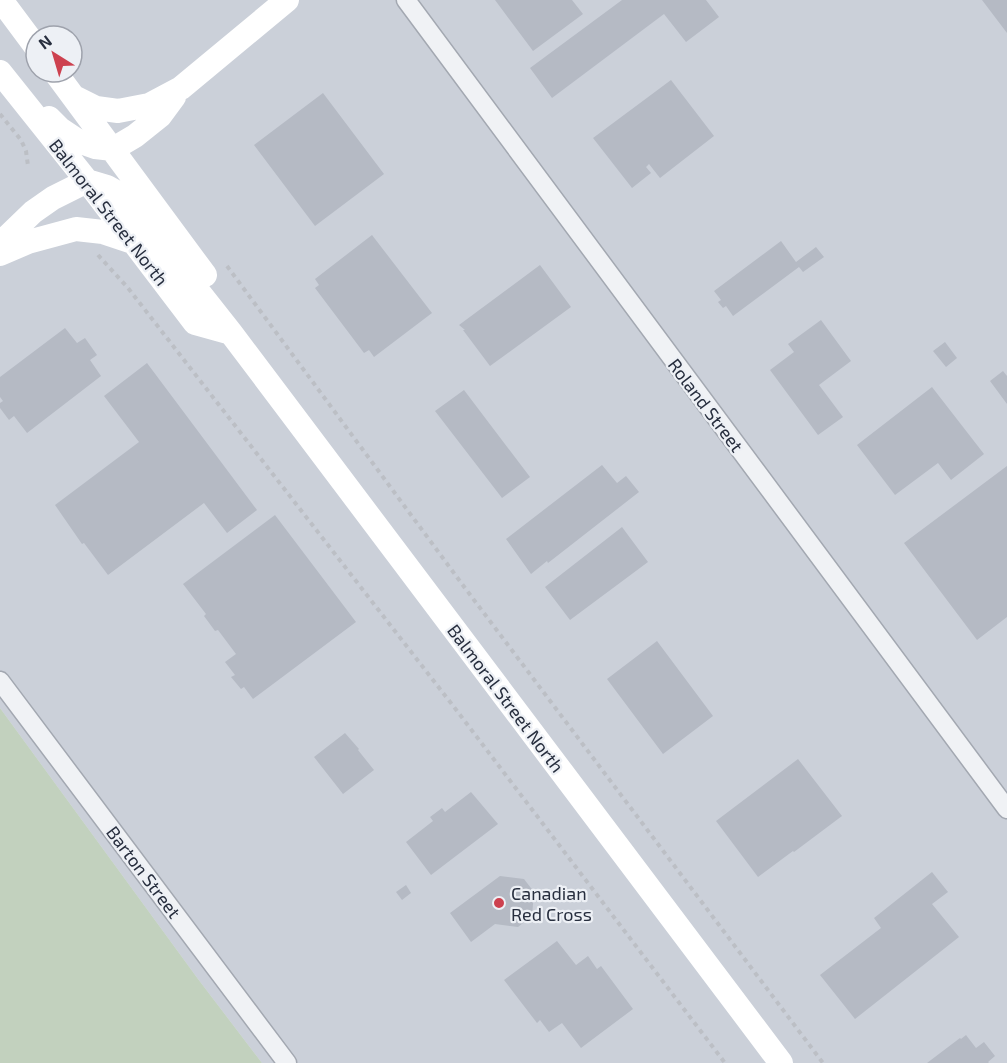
<svg xmlns="http://www.w3.org/2000/svg" width="1007" height="1063" viewBox="0 0 1007 1063" font-family="'Exo 2',sans-serif">
<rect width="100%" height="100%" fill="#dde1e7"/>
<path fill="#cbd0d9" fill-rule="evenodd" d="M0,0H1007V1063H262L198,979L0,708ZM36,36H72V72H36Z"/>
<path fill="#c2d1be" d="M0,708L198,979L262,1063H0Z"/>
<path fill="#b5bac4" d="M495,0H572L583,14L533,51Z
M622,0H706L719,17L686,42L664,14L552,98L530,68Z
M982,0H1007V33Z
M671,80L714,136L660,178L649,164L646,167L651,173L632,188L593,138Z
M323,93L384,174L315,226L254,145Z
M372,235L432,313L374,357L369,350L364,353L315,288L319,285L315,279Z
M781,241L796,262L816,247L824,257L803,272L799,267L733,316L726,306L723,308L718,302L721,300L714,291Z
M540,265L571,307L490,366L463,330H465L459,325Z
M821,320L851,361L819,385L843,417L818,435L770,370L794,352L788,344Z
M65,328L77,343L85,338L97,355L90,360L101,376L27,433L14,416L9,420L0,408V403L3,401L0,397V377Z
M945,342L957,358L946,367L933,351Z
M147,363L257,510L227,533L204,503L108,575L84,543L82,544L55,505L139,442L104,396Z
M1003,371L1007,376V404L990,381Z
M932,387L984,454L951,480L938,463L895,495L857,445Z
M464,390L530,477L502,498L435,411Z
M602,465L617,483L626,476L639,492L548,563L547,561L531,574L506,539Z
M1007,466V617L977,640L904,543Z
M275,515L356,622L253,699L244,687L241,689L231,677L235,675L225,662L236,654L218,630L215,631L204,616L206,614L183,584Z
M622,527L648,562L570,620L545,587Z
M657,641L713,716L663,754L607,679Z
M345,733L359,749L358,750L374,770L343,794L314,757Z
M798,759L842,816L794,852L793,851L758,877L716,821Z
M471,792L498,824L431,875L406,842L433,821L430,817L442,808L445,812Z
M932,872L948,892L932,904L959,937L855,1019L820,975L881,928L874,918Z
M500,876L524,879L534,892L532,916L518,927L495,924L471,942L450,913Z
M406,885L411,893L402,900L396,892Z
M557,941L576,965L588,956L597,969L601,966L633,1009L581,1048L562,1023L549,1032L540,1020L537,1023L504,980Z
M966,1035L976,1048L984,1042L995,1056L988,1062L989,1063H927L960,1038L961,1039Z"/>
<g fill="none" stroke-linecap="round" stroke-linejoin="round">
<g stroke="#a3a8b1" stroke-width="21">
<path id="street" d="M406,0L1007,809
M0,681L287,1063"/>
</g>
<path stroke="#bcbfc5" stroke-width="4" stroke-dasharray="4.5 4.5" stroke-linecap="butt" d="M0,114L21,140L26,151L28,166
M98,255L128,288L454,707L725,1063
M227,266L465,588L823,1063"/>
<use href="#street" stroke="#f0f2f5" stroke-width="18"/>
<path stroke="#fff" stroke-width="24" d="M1,0L36,47
M0,72L87,181L195,323L231,333
M55,72L205,275
M74,97L96,108L118,111L149,105L181,88L287,0
M49,118L60,129L78,141L95,147L113,149L135,136L160,116L174,97
M0,244L33,212L53,198L87,181L107,187L123,196L231,333L781,1063
M0,254L28,242L76,229L103,232L133,242"/>
</g>
<circle fill="#cd414f" stroke="#edf0f5" stroke-width="2" cx="499" cy="903" r="6"/>
<g text-anchor="middle" dominant-baseline="central" stroke-width="4.5" stroke-linejoin="round" paint-order="stroke">
<g font-size="18" fill="#272e3e" stroke="#edf0f5">
<text transform="translate(109 212) rotate(52)">Balmoral Street North</text>
<text transform="translate(706 405) rotate(53)">Roland Street</text>
<text transform="translate(506 698) rotate(53)">Balmoral Street North</text>
<text transform="translate(144 872) rotate(53)">Barton Street</text>
</g>
<g font-size="18" fill="#272e3e" stroke="#edf0f5" text-anchor="start">
<text x="511" y="893">Canadian<tspan x="511" dy="21">Red Cross</tspan></text>
</g>
</g>
<g transform="translate(54 54) rotate(323)"><circle r="28" fill="#edf0f5" stroke="#9ea2ac" stroke-width="1.5"/>
<path d="M0-4.5L10 22L0 15L-10 22Z" fill="#cd414f"/>
<text y="-9" font-size="16" font-weight="bold" text-anchor="middle" fill="#272e3e">N</text>
</g>
</svg>
